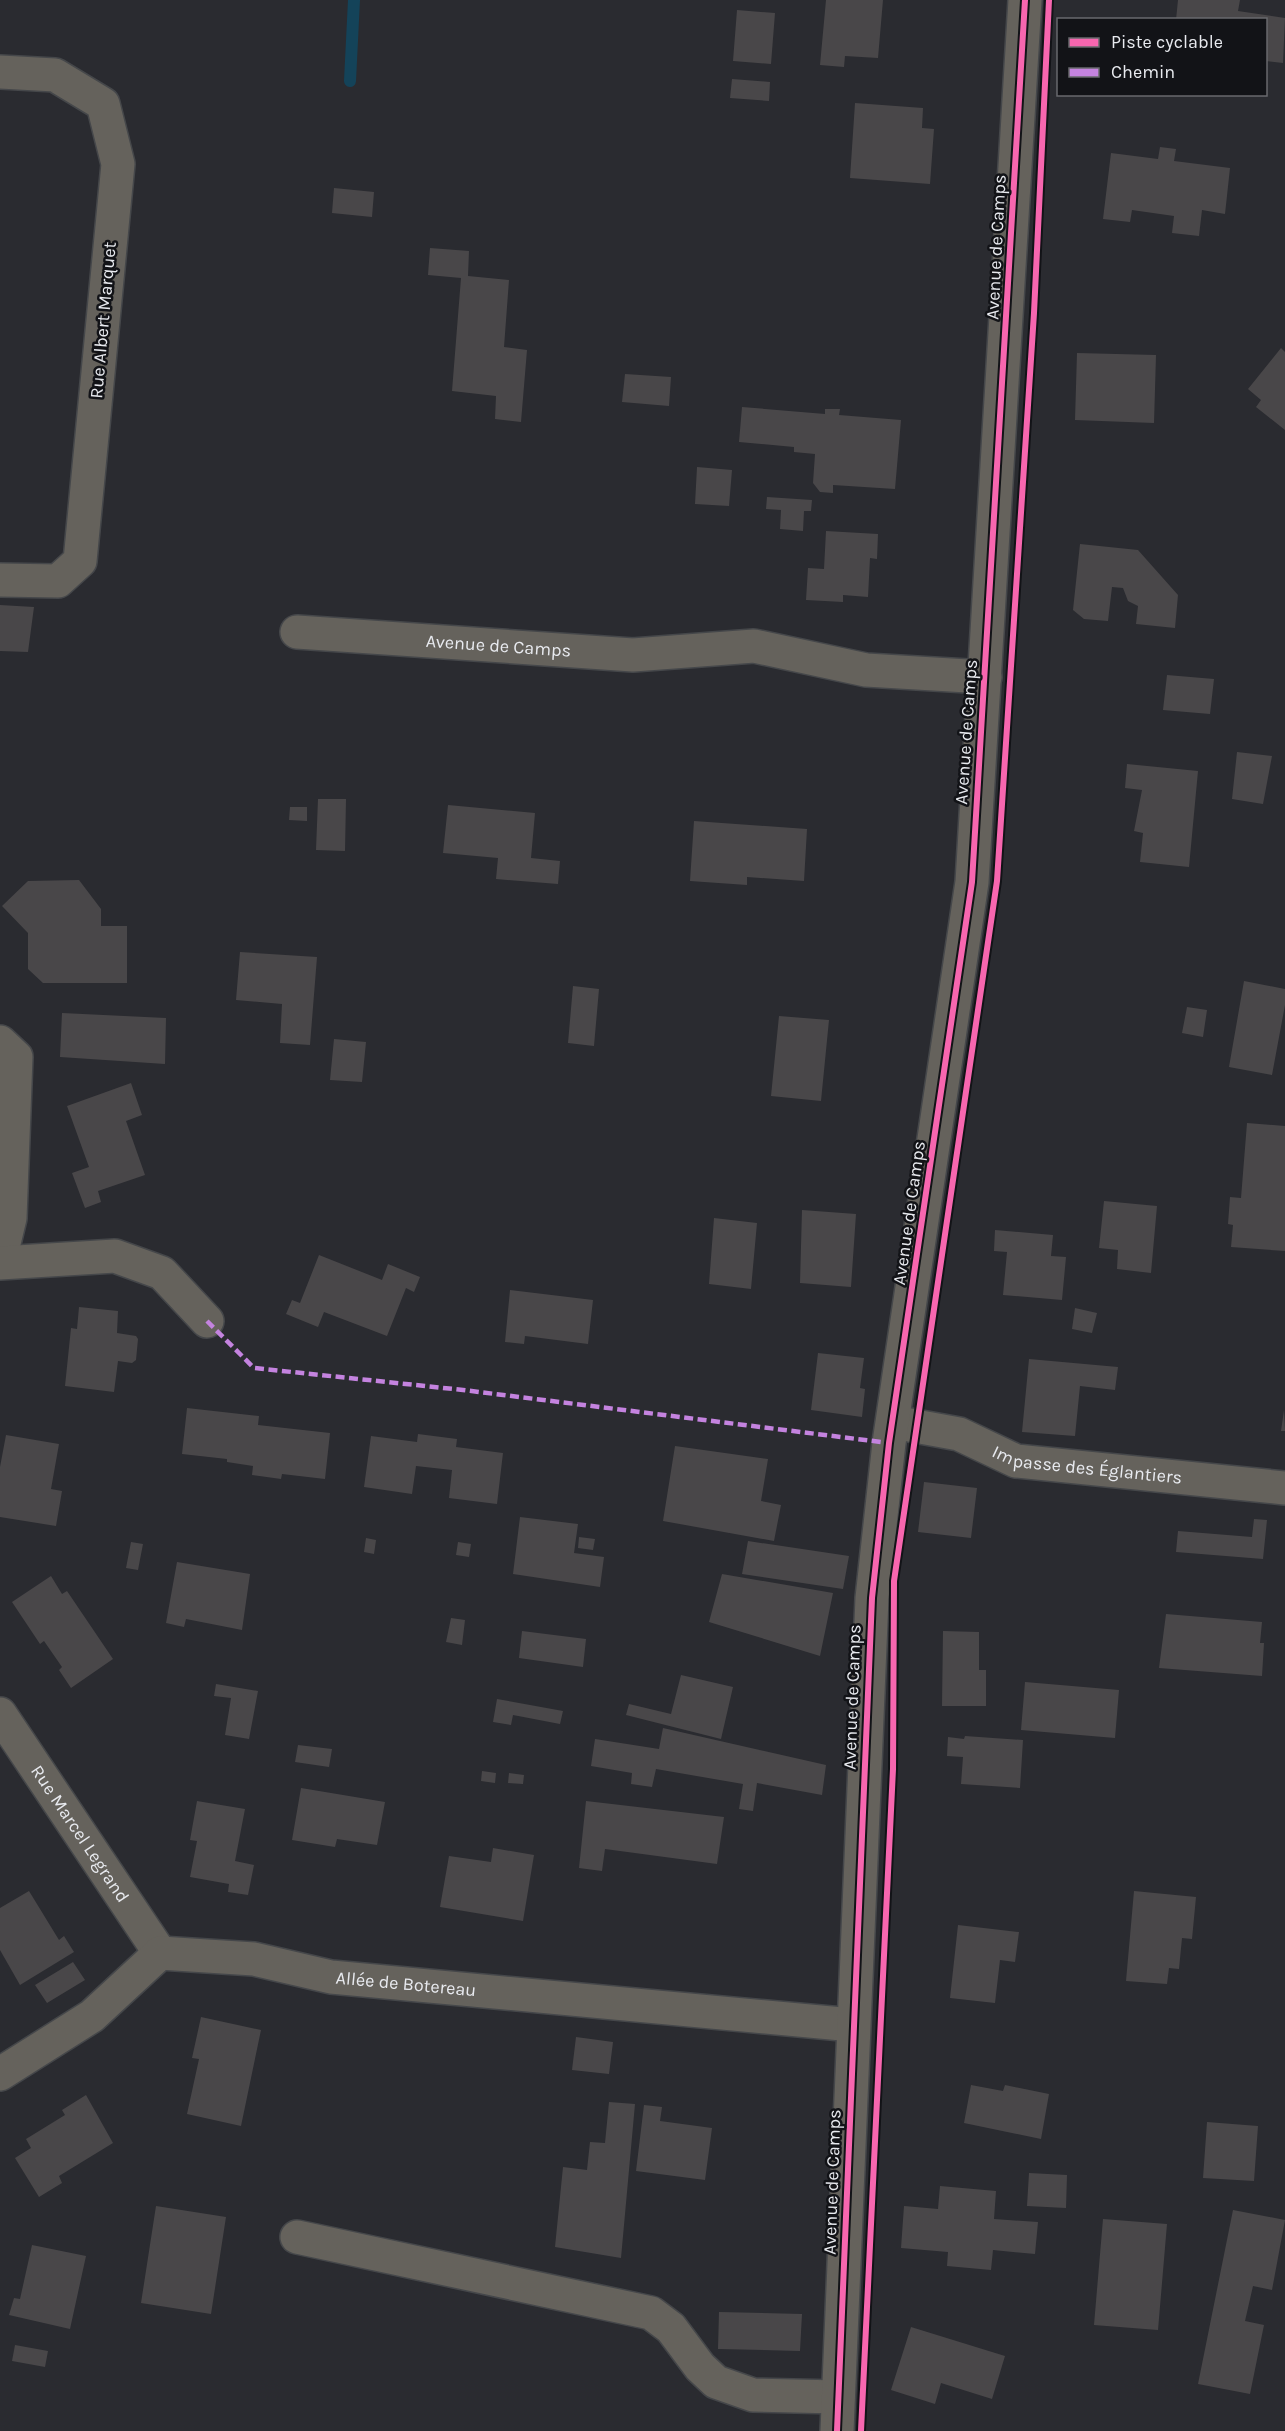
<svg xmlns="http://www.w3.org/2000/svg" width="1285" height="2431" viewBox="0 0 1285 2431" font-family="Karla,sans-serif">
<rect width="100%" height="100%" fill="#2a2b30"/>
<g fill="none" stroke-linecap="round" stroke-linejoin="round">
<path stroke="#144359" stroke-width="12" d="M350,81L354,0"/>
</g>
<path fill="#494749" d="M826,0H883L878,58L845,56L844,67L820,65Z
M1178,0H1240L1238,11L1285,18L1283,63L1266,61V20H1176Z
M737,10L775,13L771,64L733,61Z
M732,79L770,82L769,101L730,98Z
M855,103L923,108L922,128L934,129L930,184L850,178Z
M1160,147L1176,149L1174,161L1230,168L1225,214L1202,210L1199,236L1172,233L1174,216L1132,210L1130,222L1103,219L1111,153L1158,159Z
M334,188L374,192L372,217L332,213Z
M430,248L469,251L468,276L509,280L504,347L527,350L521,422L495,419L496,396L452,391L461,278L428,275Z
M1281,348L1285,352V430L1256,407L1261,400L1248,389Z
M1077,353L1156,355L1154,423L1075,420Z
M625,374L671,377L669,406L622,402Z
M742,407L825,414V409H840L839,415L901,420L895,489L833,485V493L820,492L813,483L815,454L794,452V447L739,442Z
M697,467L732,470L729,506L695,504Z
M767,497L812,500L811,511H804L803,531L780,529L781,510L766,509Z
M826,531L878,534L877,559L870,558L868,597L843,595V602L806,600L808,568L824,569Z
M1080,544L1138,550L1178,595L1175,628L1136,624L1138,606L1128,601L1123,588L1112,587L1108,621L1084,619L1073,610Z
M0,605L34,607L28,652L0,651Z
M1167,675L1214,679L1210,714L1163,710Z
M1237,752L1272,756L1263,804L1232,799Z
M1127,764L1198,771L1189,867L1140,862L1143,833L1134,831L1142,790L1125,788Z
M318,799H346L345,851L316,850Z
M448,805L535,813L531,858L560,861L558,884L496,879L498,858L443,853Z
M290,807H307V821L289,820Z
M694,821L807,829L804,881L747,877V885L690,881Z
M79,880L101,909V926H127V983H43L28,969V933L2,906L28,881Z
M240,952L317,957L310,1045L280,1043L282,1004L236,1000Z
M1244,981L1285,989V1005L1272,1075L1229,1067Z
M573,986L599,989L594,1046L568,1043Z
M1187,1007L1207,1010L1203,1037L1182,1033Z
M62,1013L166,1018L165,1064L60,1057Z
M779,1016L829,1020L821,1101L771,1096Z
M334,1039L366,1042L362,1082L330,1080Z
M131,1083L142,1115L126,1121L145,1175L98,1191L101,1202L85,1208L72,1173L89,1167L67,1106Z
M1247,1123L1285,1126V1251L1231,1247L1233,1225L1228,1224L1230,1197L1241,1198Z
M1104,1201L1157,1206L1151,1273L1117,1269L1118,1250L1099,1248Z
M802,1210L856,1214L851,1287L800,1283Z
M714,1218L757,1223L751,1289L709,1284Z
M995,1230L1053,1235L1051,1256L1066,1257L1062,1300L1003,1295L1007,1252L994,1251Z
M319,1255L382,1280L388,1264L420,1277L414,1292L406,1288L387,1336L324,1312L318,1327L286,1314L292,1300L300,1303Z
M510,1290L593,1300L588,1344L525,1336L524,1344L505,1342Z
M79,1307L118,1311L117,1333L136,1336L138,1339L136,1360L132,1363L118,1361L114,1392L65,1386L71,1328L77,1329Z
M1075,1308L1097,1313L1092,1333L1072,1329Z
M818,1353L864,1358L860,1388L865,1389L862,1417L811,1410Z
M1029,1359L1118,1367L1115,1390L1080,1386L1075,1436L1022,1432Z
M187,1408L259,1416L258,1425L330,1433L325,1479L282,1474L281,1479L252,1475L253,1466L227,1462V1459L182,1454Z
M1284,1410L1285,1431H1281Z
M418,1434L457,1439L456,1447L503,1453L497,1504L449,1498L452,1470L416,1466L412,1494L364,1487L371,1436L417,1442Z
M6,1435L59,1444L51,1489L62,1491L56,1526L0,1517V1467Z
M675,1446L768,1459L761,1501L781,1505L774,1541L663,1521Z
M924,1482L977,1488L971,1538L918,1532Z
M520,1517L578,1524L574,1553L604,1557L600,1587L513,1574Z
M1254,1519L1267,1520L1263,1559L1176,1552L1178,1531L1252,1537Z
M579,1537L595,1539L593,1550L578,1548Z
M366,1538L376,1540L374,1554L364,1552Z
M748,1541L849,1556L843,1589L742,1574Z
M131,1542L143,1544L138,1570L126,1568Z
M458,1542L471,1544L469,1557L456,1555Z
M177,1562L250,1574L242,1630L186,1619L184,1627L166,1623Z
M722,1574L833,1593L820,1656L709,1622Z
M51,1576L62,1594L67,1591L113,1659L71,1688L59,1670L62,1667L44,1641L40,1644L12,1602Z
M1166,1614L1262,1622L1260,1643H1264L1262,1676L1159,1668Z
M451,1618L465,1620L462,1645L446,1642Z
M522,1631L586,1639L583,1667L519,1658Z
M943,1631L979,1632V1670H986V1706H942Z
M681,1675L733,1687L721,1739L626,1715L629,1704L671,1714Z
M1025,1682L1119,1690L1115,1738L1021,1730Z
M216,1684L258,1691L249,1739L225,1735L231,1698L214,1696Z
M497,1699L563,1711L560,1724L513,1715L511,1725L493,1722Z
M663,1728L826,1765L822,1795L757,1783L753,1811L739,1809L743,1784L656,1769L652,1787L631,1784L632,1773L591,1766L595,1739L659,1749Z
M965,1736L1023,1740L1020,1788L961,1784L963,1757L947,1756L948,1737L964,1739Z
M298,1745L332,1749L329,1767L295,1762Z
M482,1771L496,1773L495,1783L481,1781Z
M509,1773L524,1775L523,1784L508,1783Z
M301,1788L385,1802L377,1845L337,1839L335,1847L292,1840Z
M197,1801L245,1809L235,1861L254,1865L248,1895L228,1892L229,1884L190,1877L197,1841L190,1840Z
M586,1801L724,1817L717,1864L605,1849L602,1871L579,1868Z
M493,1848L534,1855L523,1921L440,1907L449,1856L491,1862Z
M29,1891L59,1940L64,1936L74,1952L20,1985L0,1950V1908Z
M1134,1891L1196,1897L1192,1939L1182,1938L1179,1969L1169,1968L1167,1984L1126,1981Z
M958,1925L1019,1932L1015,1962L1000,1960L995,2003L950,1998Z
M73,1962L85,1980L47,2003L35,1985Z
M201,2017L261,2030L241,2126L187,2114L199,2059L192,2058Z
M576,2037L613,2042L609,2074L572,2070Z
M971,2085L1003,2091L1005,2085L1049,2094L1041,2139L964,2123Z
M86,2095L113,2143L59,2176L62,2183L39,2197L15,2158L31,2148L26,2139L65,2115L62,2110Z
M609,2102L635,2104L621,2258L555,2247L563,2167L587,2170L590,2142L605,2143Z
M644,2105L662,2107L660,2121L712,2128L705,2180L636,2171Z
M1207,2122L1258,2126L1254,2181L1203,2178Z
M1029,2173L1067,2175L1066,2208L1027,2206Z
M940,2186L996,2191L994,2219L1038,2222L1035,2254L993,2250L991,2270L947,2266L948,2252L901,2248L904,2206L938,2209Z
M156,2206L226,2217L211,2314L141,2303Z
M1233,2210L1285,2220L1272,2290L1253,2286L1245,2321L1264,2325L1250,2394L1198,2384Z
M1103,2219L1167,2224L1158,2330L1094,2325Z
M32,2245L86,2256L70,2329L9,2315L14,2298L20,2299Z
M719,2312L802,2314L800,2351L718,2349Z
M911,2327L1005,2356L992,2399L941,2383L935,2404L891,2390Z
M15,2345L48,2351L45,2367L12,2361Z"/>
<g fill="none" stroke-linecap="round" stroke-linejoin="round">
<g stroke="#45474a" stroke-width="36">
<g id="minor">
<path d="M0,72L55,75L103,104L118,164L80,561L58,581L0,580"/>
<path id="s1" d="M297,632L633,655L754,646L866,670L985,677"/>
<path d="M0,1042L16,1057L10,1218L0,1260"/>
<path d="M0,1263L115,1256L162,1273L207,1321"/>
<path id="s2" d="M893,1422L959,1434L1016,1461L1285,1488"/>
<path id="s3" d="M0,1714L160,1953"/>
<path id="s4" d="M0,2074L92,2016L160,1953L254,1959L331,1977L853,2025"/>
<path d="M297,2237L651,2313L671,2328L700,2367L716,2382L753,2395L838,2397"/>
<path d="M837,2431L872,1598L889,1443L972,882L1025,0"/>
</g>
</g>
<use href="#minor" stroke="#65625c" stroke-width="33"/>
<path stroke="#c483df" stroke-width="4.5" stroke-dasharray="9 4.5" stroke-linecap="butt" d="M207,1321L254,1368L463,1390L889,1443"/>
<g stroke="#121317" stroke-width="10">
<path id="cycleway" d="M837,2431L872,1598L889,1443L972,882L1025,0
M861,2431L893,1769L894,1581L997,881L1034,313L1049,0"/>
</g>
<use href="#cycleway" stroke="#f766af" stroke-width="6"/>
</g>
<g text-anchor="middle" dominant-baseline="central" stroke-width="5" stroke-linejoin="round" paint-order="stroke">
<g font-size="18" fill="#e8eaef" stroke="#121317">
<text transform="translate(996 247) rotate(-87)">Avenue de Camps</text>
<text transform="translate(103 320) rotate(-85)">Rue Albert Marquet</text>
<text stroke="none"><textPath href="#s1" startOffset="202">Avenue de Camps</textPath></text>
<text transform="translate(966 732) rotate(-86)">Avenue de Camps</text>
<text transform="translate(909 1213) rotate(-82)">Avenue de Camps</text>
<text stroke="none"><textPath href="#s2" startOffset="201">Impasse des Églantiers</textPath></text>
<text transform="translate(852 1697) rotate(-88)">Avenue de Camps</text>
<text stroke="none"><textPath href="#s3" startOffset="144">Rue Marcel Legrand</textPath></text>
<text stroke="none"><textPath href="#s4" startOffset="450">Allée de Botereau</textPath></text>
<text transform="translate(832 2182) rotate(-88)">Avenue de Camps</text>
</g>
</g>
<rect x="1057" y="18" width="210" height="78" fill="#121317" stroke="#68696d" stroke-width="1.5"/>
<rect x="1069" y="38" width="30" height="9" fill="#f766af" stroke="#68696d" stroke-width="1.5"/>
<text x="1111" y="48" font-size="18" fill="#e8eaef">Piste cyclable</text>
<rect x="1069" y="68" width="30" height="9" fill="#c483df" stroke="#68696d" stroke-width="1.5"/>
<text x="1111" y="78" font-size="18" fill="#e8eaef">Chemin</text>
</svg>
